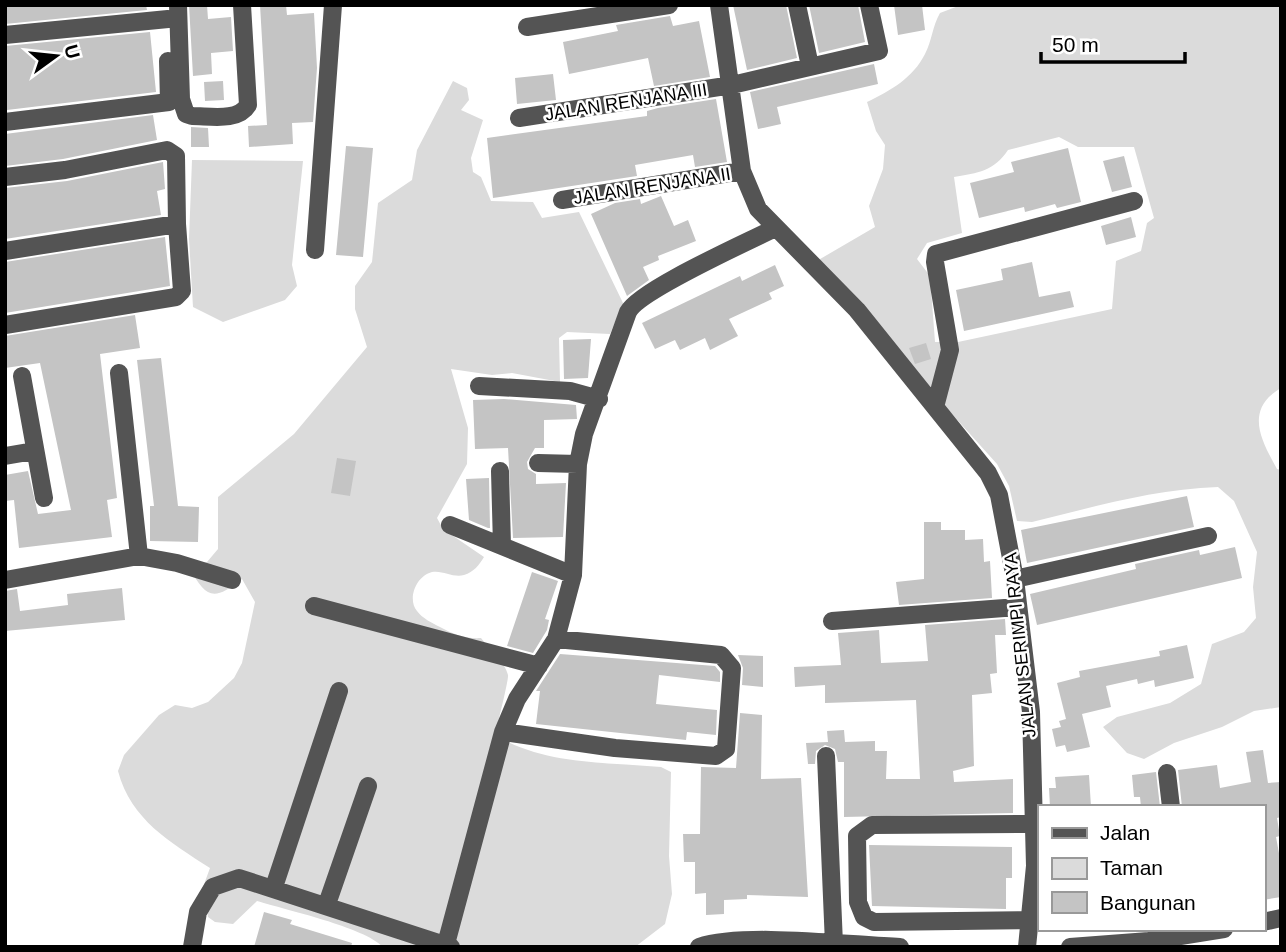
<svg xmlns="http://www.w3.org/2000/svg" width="1286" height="952" viewBox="0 0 1286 952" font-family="Arial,sans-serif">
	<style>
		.green { fill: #dbdbdb; fill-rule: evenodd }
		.building { fill: #c4c4c4 }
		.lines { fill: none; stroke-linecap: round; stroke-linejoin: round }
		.minor { stroke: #545454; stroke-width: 18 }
		.labels { text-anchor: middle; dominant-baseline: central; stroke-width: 5; stroke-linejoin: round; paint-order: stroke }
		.street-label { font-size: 18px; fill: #000; stroke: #fff }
	</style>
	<rect width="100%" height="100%" fill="#fff"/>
	<path class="green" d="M961 5H1281V388C1244 410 1261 440 1277 469L1281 470V707L1254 711 1222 727 1174 743 1144 759 1127 753 1103 727 1117 717 1170 703 1201 684 1212 644 1244 632 1256 618 1253 587 1257 552 1234 501 1218 487C1154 489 1094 507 1032 522L1017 521 1009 486 997 464 815 262 875 227 869 206 883 169 885 145 876 131 867 102C890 91 913 78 925 54 932 41 932 27 940 13ZM1059 137 1078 147H1134L1154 218 1147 223 1141 251 1116 261 1112 309 958 342H935L930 276 917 259 927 243 962 233 954 177C978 173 994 171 1008 150Z
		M453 81 467 88 469 100 461 110 483 120 471 158 473 172 481 177 491 201 533 202 542 218 579 212 623 303 610 334 567 332 559 338 560 382 512 373 492 375 451 369 468 428 467 464 437 518 443 529 484 557C479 565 474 572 464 575 453 578 443 570 432 572 416 576 407 599 417 611 422 618 432 623 440 627 453 634 465 639 481 638 489 648 505 662 508 675 509 679 497 726 495 735 545 765 605 762 661 767L671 772 669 856 672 894 665 924 635 947H383C364 927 286 910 257 901L233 924 215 922 208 917 203 887 210 868C170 842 131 820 118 771L124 755 159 715 175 705 192 708 208 702 234 678 242 663 255 602 242 579C213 602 206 598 189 567L207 562 218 549V497L294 434 367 347 355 309V286L372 262 378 203 412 180 417 150Z
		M192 160 303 161 292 265 297 286 285 300 223 322 193 307 189 239Z"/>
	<path class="building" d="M5 5H146L147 10 5 24Z
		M189 5H207L208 19 231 17 233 51 211 53 212 74 193 76Z
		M260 5H286L287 15 314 13 317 68 313 122 292 123 293 144 249 147 248 126 267 125Z
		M733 5H786L797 58 747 70Z
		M809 5H858L865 42 819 53Z
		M894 5H922L925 30 898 35Z
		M670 16 673 26 699 21 710 77 654 86 648 58 569 74 563 42 618 31 616 25Z
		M150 32 156 92 7 110 5 46Z
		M874 64 878 84 777 107 781 124 758 129 750 92Z
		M553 74 556 100 517 104 515 78Z
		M223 81 224 100 205 101 204 82Z
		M716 99 727 162 695 167 693 155 635 165 637 176 493 198 487 138 647 116V111L658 108Z
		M153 115 157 140 63 159 5 166V134Z
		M191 127 208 128 209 147H191Z
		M346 146 373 148 363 257 336 255Z
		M1068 148 1081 202 1057 208 1055 204 1025 212 1024 207 979 218 970 183 1014 172 1011 162Z
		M1124 156 1132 187 1112 192 1103 161Z
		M163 162 165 189 157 191 161 215 5 239V188L67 181Z
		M661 196 674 226 688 220 696 241 658 256 659 260 643 267 649 280 627 296 591 214 615 203 640 199 641 204Z
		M1131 217 1136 237 1106 245 1101 226Z
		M165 237 170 286 5 313V262Z
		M1032 262 1039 297 1070 291 1074 307 964 331 956 290 1003 280 1001 269Z
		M775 265 784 286 769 293 772 299 729 319 738 336 710 350 705 338 680 350 675 340 655 349 642 323 740 276 742 281Z
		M135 315 140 348 100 354 117 498 107 500 112 537 19 548 14 500 5 501V475L28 471 38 514 71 510 40 363 5 368V336Z
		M591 339 588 378 564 379 563 340Z
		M926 343 931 359 915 364 909 348Z
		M161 358 178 506 199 507 198 542 150 541V506H154L137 360Z
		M504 399 576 405 577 419 544 420V448H535L527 462 528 469 536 474V484L566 483 563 537 513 538 508 448 475 449 473 400Z
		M337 458 356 461 350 496 331 493Z
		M489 478 490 528H488L469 520 466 479Z
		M1187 496 1194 527 1027 563 1021 530Z
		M924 522H941V530H965V540L983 539 984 562 990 561 992 598 899 605 896 582 924 579Z
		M1235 547 1242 578 1037 625 1030 594 1136 569 1135 564 1199 550 1200 555Z
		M532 572 558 581 545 619 549 620 547 630 533 653 507 646Z
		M122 588 125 620 5 631V591L17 589 20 611 68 605 67 594Z
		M1005 619 1006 635H995L997 673 990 674 992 693 972 695 974 766 953 771 954 782 1013 779V813L844 817V762H838L835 749 825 745 816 751 815 764H808L806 743 828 742 827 731 844 730 845 742 875 741V751H887L886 779H920L916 700 825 703V685L795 687 794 667 841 665 838 633 879 630 881 663 928 661 925 625Z
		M1187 645 1194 678 1155 687 1154 680 1138 684 1137 679 1106 686 1111 707 1082 714 1090 747 1067 752 1065 745 1056 747 1052 729 1061 727 1059 721 1066 719 1057 683 1080 677 1079 671 1160 656 1159 651Z
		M560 654 715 666 720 672V682L659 675 656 704 717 710 716 735 687 732 686 740 536 724 540 691H536Z
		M738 655 763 656V687L742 685 743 668Z
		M740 713 762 715 761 779 801 778 808 897 747 895V899L724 900V914L706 915V893L695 894V862H684L683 834H700L701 767 736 768Z
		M1263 750 1268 783 1281 782V817L1277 818 1280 836 1276 837 1281 864V897L1263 900V807H1182L1178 770 1217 765 1220 788 1251 782 1246 752Z
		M1156 772 1160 807H1141L1140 797H1134L1132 775Z
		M1089 775 1091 807H1050L1049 788H1056L1055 777Z
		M869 845 1012 847V878H1006V909L872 906Z
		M264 912 292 920 290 924 352 943 351 947H254Z"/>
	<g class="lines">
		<path class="minor" d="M178 5 181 99 186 114 192 116C210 116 238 122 248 105L242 5
			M719 5 742 171 758 209 857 310 988 473 999 495 1015 579 1031 712 1035 866 1027 947
			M797 5 810 66
			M527 27 669 5
			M5 35 168 19
			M519 118 732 85 879 51 869 5
			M5 122 169 102 168 61
			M5 177 65 170 167 150 176 156 177 224 5 251
			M562 200 742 171
			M315 250 333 5
			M5 325 176 297 182 291 177 224
			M119 373 139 556 177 563 232 580
			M22 376 44 498
			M479 386 570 391 599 399
			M935 407 950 350 935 262 936 254 1134 201
			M5 456 34 451
			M538 463 578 464
			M500 471 502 546
			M450 525 573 575
			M1015 579 1208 536
			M5 580 139 556
			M314 606 539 666
			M832 621 1018 607
			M503 732 615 748 716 756 726 749 732 668 721 655 556 639
			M826 756 834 944
			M1167 773 1171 807
			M274 887 339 691
			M327 904 368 786
			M1032 920 874 922 864 917 858 902 857 836 872 825 1033 824
			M1263 922 1281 918
			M446 944 503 732 517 699 556 639 573 575 578 464 584 434 628 312C639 290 748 242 775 228
			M192 947 198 912 213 887 239 878 451 947
			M699 947C744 932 849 945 900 947
			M1070 947 1149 941 1224 929"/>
	</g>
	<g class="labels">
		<g class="street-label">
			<text transform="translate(626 102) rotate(-9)">JALAN RENJANA III</text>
			<text transform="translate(652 186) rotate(-9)">JALAN RENJANA II</text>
			<text transform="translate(1020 645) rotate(-96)">JALAN SERIMPI RAYA</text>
		</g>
	</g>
	<rect width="1286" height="952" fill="none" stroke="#000000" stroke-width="14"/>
	<rect x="1038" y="805" width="228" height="126" fill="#ffffff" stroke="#999999" stroke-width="2"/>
	<rect x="1052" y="828" width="35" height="10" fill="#545454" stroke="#999999" stroke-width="2"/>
	<text x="1100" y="840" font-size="21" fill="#000000">Jalan</text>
	<rect x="1052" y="858" width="35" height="21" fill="#dbdbdb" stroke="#999999" stroke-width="2"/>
	<text x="1100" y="875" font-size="21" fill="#000000">Taman</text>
	<rect x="1052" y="892" width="35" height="21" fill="#c4c4c4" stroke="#999999" stroke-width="2"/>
	<text x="1100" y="910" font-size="21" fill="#000000">Bangunan</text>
	<g transform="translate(56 56) rotate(75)" stroke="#ffffff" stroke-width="5" paint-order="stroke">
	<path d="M0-5L12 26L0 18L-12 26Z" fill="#000000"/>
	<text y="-10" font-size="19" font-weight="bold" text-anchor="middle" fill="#000000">U</text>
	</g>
	<path d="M1041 52v10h144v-10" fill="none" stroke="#000000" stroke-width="3.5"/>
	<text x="1052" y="52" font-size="21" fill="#000000" stroke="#ffffff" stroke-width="5" paint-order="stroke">50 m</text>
</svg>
